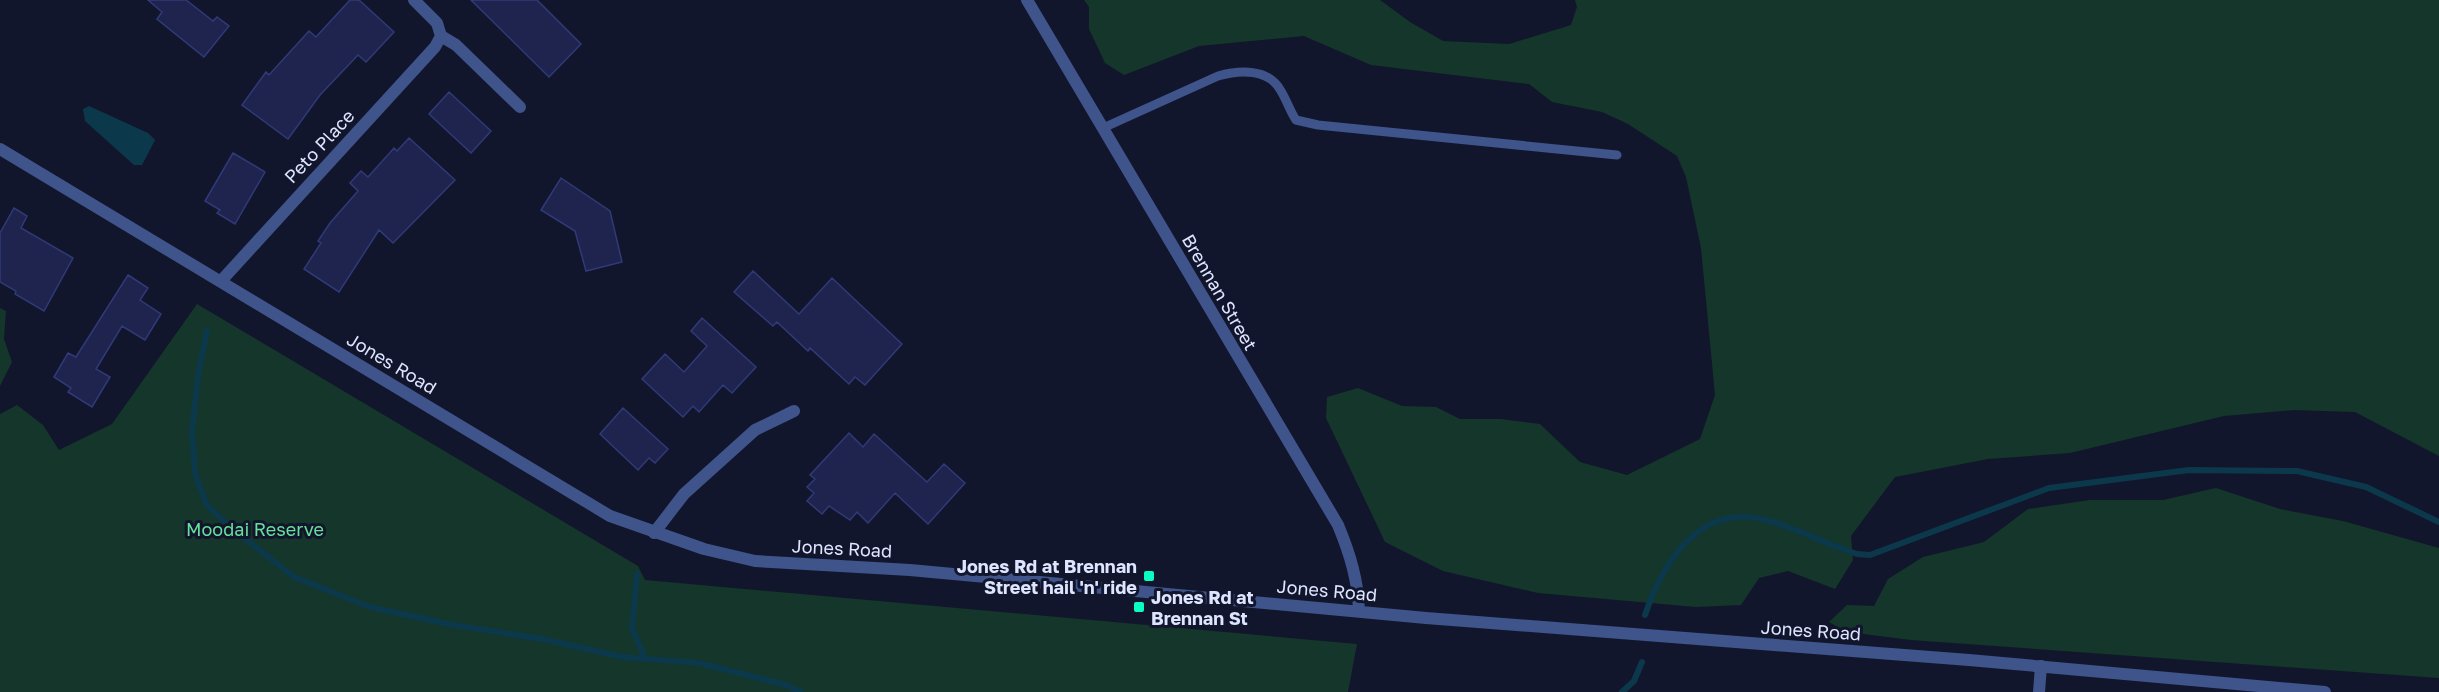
<svg xmlns="http://www.w3.org/2000/svg" width="2439" height="692" viewBox="0 0 2439 692" font-family="'Golos Text',sans-serif">
	<style>
		.green { fill: #15362a }
		.water { fill: #0c384b }
		.lines { fill: none; stroke-linecap: round; stroke-linejoin: round }
		.stream { stroke: #0c384b; stroke-width: 6 }
		.building { fill: #1e244d; stroke: #303a79; stroke-width: 1.5 }
		.service { stroke: #3e548b; stroke-width: 9 }
		.minor { stroke: #3e548b; stroke-width: 12 }
		.tertiary { stroke: #3e548b; stroke-width: 12 }
		.poi-dot { fill: #0cfdc4; stroke: #12162c; stroke-width: 2 }
		.labels { text-anchor: middle; dominant-baseline: central; stroke-width: 6; stroke-linejoin: round; paint-order: stroke }
		.street-label { font-size: 18px; fill: #dee5ff; stroke: #12162c }
		.park-label { font-size: 18px; fill: #68e09a; stroke: #12162c }
		.poi-label { font-size: 18px; font-weight: bold; fill: #dee5ff; stroke: #12162c; text-anchor: end }
	</style>
	<rect width="100%" height="100%" fill="#12162c"/>
	<path class="green" d="M1084 0H1380L1410 22 1443 41 1509 44 1571 25 1577 7 1575 0H2439V456L2355 412 2294 410 2224 416 2070 453 1988 459 1895 477 1851 536 1853 560 1835 589 1788 571 1759 578 1741 605 1696 607 1538 593 1443 571 1385 542 1326 418 1327 397 1358 388 1402 406 1436 407 1460 419H1501L1540 424 1580 462 1627 475 1700 439 1715 395 1701 248 1686 177 1677 156 1628 124 1602 112 1552 102 1529 84 1371 65 1304 36 1199 46 1124 75 1105 63 1089 29V7Z
		M197 304 638 566 645 580 1357 644 1348 692H0V414L17 405 43 425 59 450 112 424Z
		M0 308 6 311 4 339 12 362 0 386Z
		M2216 488 2280 509 2343 521 2439 548V678L1911 640 1847 632 1829 622 1847 605 1874 606 1888 579 1923 557 1984 542 2028 509 2090 500H2163Z"/>
	<path class="water" d="M89 106 148 133 155 140 142 165H134L85 121 83 109Z"/>
	<g class="lines">
		<path class="stream" d="M207 330 198 376 192 431 195 473 206 504 230 527 294 577 370 607 453 625 542 639 623 657 699 663 786 685 801 692
			M637 574 632 628 644 656
			M1645 615C1663 562 1700 502 1766 520 1796 528 1826 544 1857 554L1870 555 2049 488 2189 470 2297 471 2366 487 2439 522
			M1622 692 1634 681 1642 662"/>
	</g>
	<path class="building" d="M148 0H186L213 21 217 17 229 26 204 57 157 19 162 12Z
		M350 0H359L394 32 366 62 358 55 320 95 288 139 242 105 266 72 269 75 309 31 316 37Z
		M471 0H537L581 44 549 77Z
		M449 92 491 131 471 153 429 114Z
		M409 138 455 180 393 243 379 230 339 292 304 269 321 243 318 241 330 223 358 191 350 183 361 171 368 177 394 148 397 151Z
		M233 153 265 172 235 224 217 213 220 210 205 201Z
		M561 178 610 211 622 262 586 271 575 231 541 210Z
		M14 208 27 216 21 228 73 258 44 311 15 294 16 291 0 282V233Z
		M753 271 799 314 832 278 902 344 865 385 855 377 849 384 810 348 808 351 777 322 773 326 734 292Z
		M128 275 148 288 140 300 161 314 145 340 122 326 96 369 110 377 92 407 68 392 71 388 54 377 68 353 76 357Z
		M702 318 756 367 732 393 723 385 699 412 693 406 683 417 642 379 665 354 684 372 707 346 691 331Z
		M623 408 668 449 655 463 649 458 638 470 600 434Z
		M849 433 863 447 874 434 927 482 944 464 965 483 928 524 895 493 868 523 857 512 850 520 829 506 822 514 807 501 814 493 807 487 815 479 810 475Z"/>
	<g class="lines">
		<path class="service" d="M1103 128 1218 76C1239 70 1269 68 1281 91 1287 101 1290 111 1296 120L1318 125 1617 155"/>
		<path class="minor" d="M414 0 437 23 441 36 456 45 520 107
			M221 281 435 47 441 36
			M654 533 684 494 755 430 794 411
			M2039 692 2041 666"/>
		<path class="tertiary" d="M1027 0 1338 525C1350 554 1358 580 1359 611
			M0 149 610 516 704 549 755 561 910 570 1426 618 1969 660 2325 692"/>
	</g>
	<g class="poi-dot">
		<rect x="1143" y="570" width="12" height="12" rx="3"/>
		<rect x="1133" y="601" width="12" height="12" rx="3"/>
	</g>
	<g class="labels">
		<g class="street-label">
			<text transform="translate(319 146) rotate(-47)">Peto Place</text>
			<text transform="translate(1220 292) rotate(60)">Brennan Street</text>
			<text transform="translate(392 363) rotate(31)">Jones Road</text>
			<text transform="translate(842 548) rotate(3)">Jones Road</text>
			<text transform="translate(1327 590) rotate(5)">Jones Road</text>
			<text transform="translate(1811 630) rotate(4)">Jones Road</text>
		</g>
		<g class="park-label">
			<text x="255" y="529">Moodai Reserve</text>
		</g>
		<g class="poi-label">
			<text x="1137" y="566">Jones Rd at Brennan<tspan x="1137" dy="21">Street hail 'n' ride</tspan></text>
			<text x="1151" y="597" text-anchor="start">Jones Rd at<tspan x="1151" dy="21">Brennan St</tspan></text>
		</g>
	</g>
</svg>
